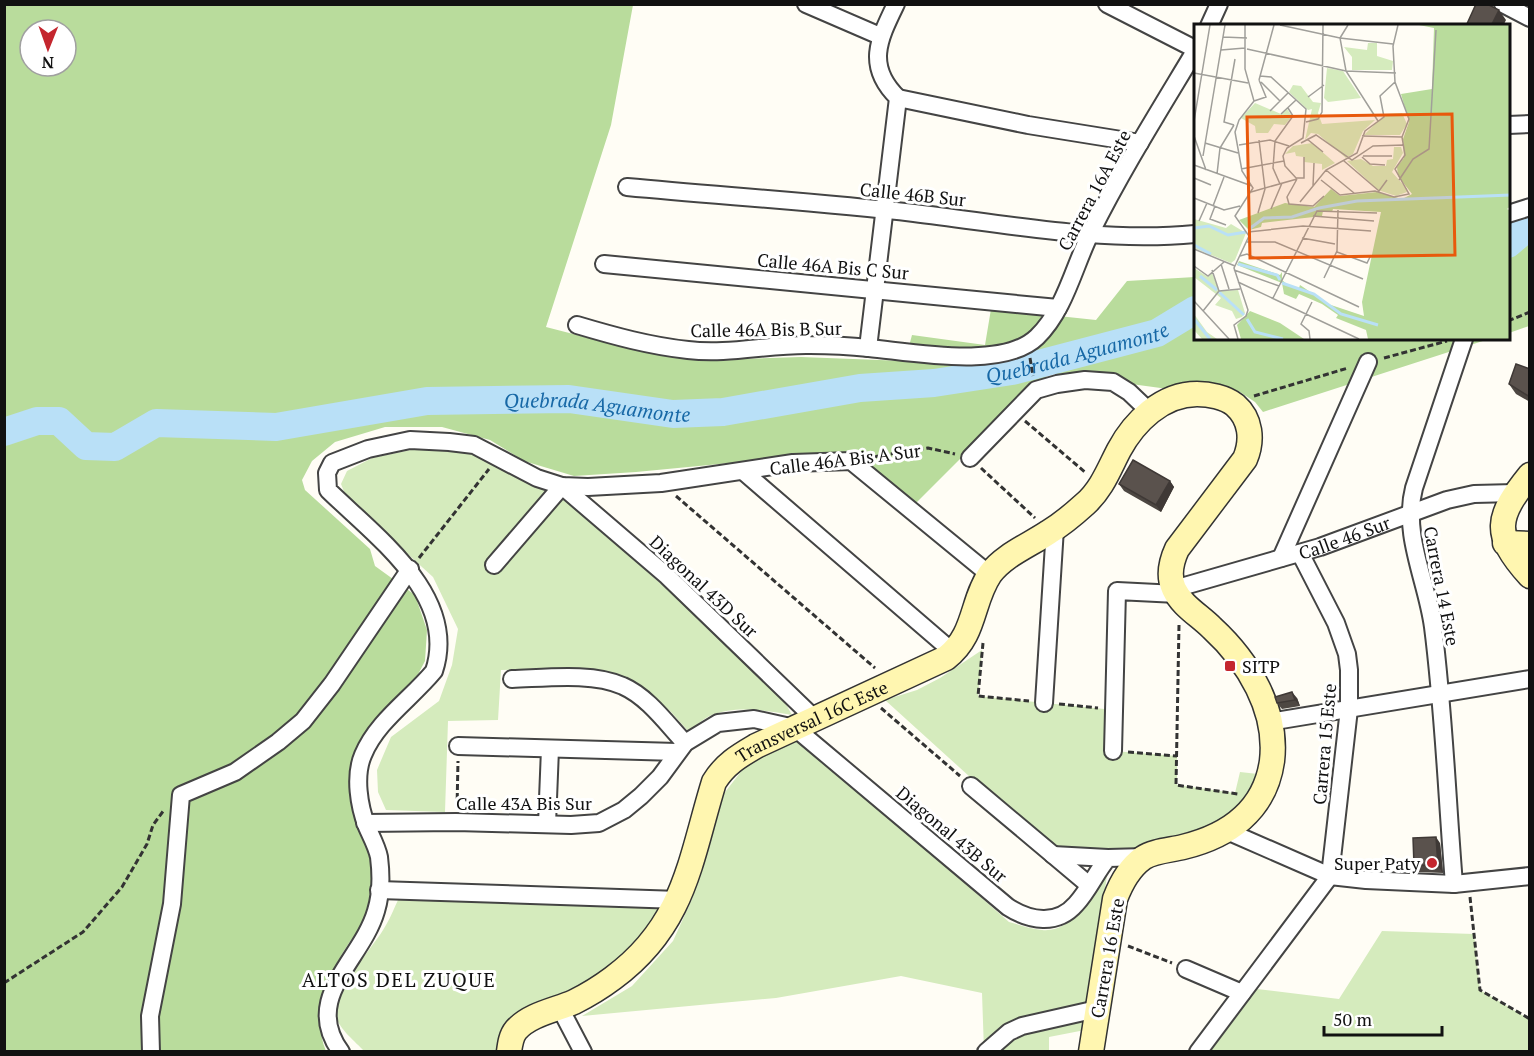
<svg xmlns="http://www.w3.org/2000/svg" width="1534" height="1056" viewBox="0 0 1534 1056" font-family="'PT Serif',serif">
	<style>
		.green { fill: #d5ebbd }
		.forest { fill: #b9dc9c; fill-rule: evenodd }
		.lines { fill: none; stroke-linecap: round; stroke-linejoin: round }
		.river { stroke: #b9e0f7; stroke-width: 28 }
		.street-casing { stroke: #444; stroke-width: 20 }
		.secondary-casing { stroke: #333; stroke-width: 27 }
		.path { stroke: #333; stroke-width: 3; stroke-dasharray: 6 3; stroke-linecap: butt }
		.street { stroke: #fff; stroke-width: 16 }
		.secondary { stroke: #fff6b0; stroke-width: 24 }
		.wall { fill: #4d4742 }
		.shaded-wall { fill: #3f3936 }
		.building { fill: #5a524d; stroke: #3f3936; stroke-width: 1.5 }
		.poi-dot { fill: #c4262e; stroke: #fff; stroke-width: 2 }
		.labels { text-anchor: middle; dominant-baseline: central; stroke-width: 6; stroke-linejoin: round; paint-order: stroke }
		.street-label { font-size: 18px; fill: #111; stroke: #fff }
		.poi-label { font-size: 18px; fill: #111; stroke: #fff; text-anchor: start }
		.water-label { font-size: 20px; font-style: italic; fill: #1768a6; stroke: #fff }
		.neighbourhood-label { font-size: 20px; letter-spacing: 1.5px; fill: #111; stroke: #fff }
		.inset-river { fill: none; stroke: #b9e0f7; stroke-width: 3 }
		.inset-road { fill: none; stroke: #a09f9a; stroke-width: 1.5 }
		.view { fill: #e8590c; fill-opacity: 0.15; stroke: #e8590c; stroke-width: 3 }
		.inset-edge { fill: none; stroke: #111; stroke-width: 3 }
	</style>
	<rect width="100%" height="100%" fill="#fffdf5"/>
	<path class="green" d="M430 446 473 452 514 476 564 497 777 688 792 715C767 711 737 705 712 715 704 718 696 726 688 731L671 712 638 683 600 670 558 668 501 670 498 720 448 721 445 812 386 810 378 792 377 770 391 737 439 701 452 665 458 629 433 577 347 499 341 484 347 471 372 458Z
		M982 650 978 696 1114 710 1113 751 1177 756V785L1235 793 1240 772 1258 774 1247 802 1227 820 1193 835 1123 855 1055 854 885 700 917 690 940 678Z
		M799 737 1009 922C1020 925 1031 929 1042 930 1072 933 1091 897 1107 875L1085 1030 1049 1037V1051H984L982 993 901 976 776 998 582 1016 632 986 673 941 692 899 722 796 747 764Z
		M402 898 664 905 624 958 501 1051H364C355 1041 335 1026 335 1011 334 988 375 946 386 925 391 917 394 908 398 900Z
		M1382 931 1474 934 1480 990 1529 1019V1051L1206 1052 1257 989 1339 999Z"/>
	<path class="forest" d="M5 5H633L611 125 546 327 635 350 705 360 801 357 905 361 912 335 985 345 991 309 1096 320 1127 281 1195 277V339H1489L1263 412 1255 402 1240 392 1216 386 1168 389 1050 373 968 451 915 504 854 451 636 472 574 476 524 461 490 440 442 427H385L335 442 312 461 302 480 305 490 370 549 375 566 415 595 427 630 425 661 413 684 355 763C363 806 382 866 371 908 368 920 356 933 349 943 329 972 311 1017 326 1051L5 1052ZM30 30H66V66H30Z
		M1529 213V326L1509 333 1508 223Z"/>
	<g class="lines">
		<g class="river">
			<path d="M1508 244 1530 225"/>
			<path id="s1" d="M4 432 37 421H59L86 446 115 447 156 423 276 427 427 401 569 399 673 414 723 412 860 388 934 383 1012 371 1157 333 1195 310"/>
		</g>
		<g class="street-casing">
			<g id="street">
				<path d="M806 4 880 36"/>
				<path d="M1107 4 1195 49"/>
				<path d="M1503 4 1530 18"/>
				<path d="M1209 26 1219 4"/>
				<path d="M898 98 1028 125 1140 143"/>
				<path d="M1508 125 1530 124"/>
				<path d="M627 187C723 196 819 202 914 213 1007 224 1101 243 1195 234"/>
				<path d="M1508 214 1530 207"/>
				<path d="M604 264 1058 308"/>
				<path d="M577 325C614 336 650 346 688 350 729 355 769 344 810 345 830 345 850 346 869 348 912 352 1003 370 1037 337 1065 310 1074 266 1091 232 1122 170 1159 111 1195 51"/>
				<path d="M868 348 898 98C865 66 879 39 896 4"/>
				<path d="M970 458 1036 390 1057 384 1085 380 1113 382 1129 392 1150 412"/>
				<path d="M744 472 953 652"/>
				<path d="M1281 558 1368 362"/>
				<path d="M494 565 562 486 667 576 815 719"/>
				<path id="s2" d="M1174 589 1320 547 1447 500 1474 494 1515 493"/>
				<path d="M512 679C545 678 593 672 623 686 648 697 667 724 685 743"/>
				<path d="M1044 703 1055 528"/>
				<path d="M1269 722 1530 679"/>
				<path d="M458 746 677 752"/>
				<path d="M1113 751 1117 591 1177 594"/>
				<path d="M971 786 1089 885"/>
				<path d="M365 823 456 822 571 825 599 823 624 810 641 796 660 777 685 743 718 723 754 719 795 728 1008 907C1030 921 1057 926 1076 904 1089 890 1096 872 1108 858L1145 857"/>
				<path d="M547 824 550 749"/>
				<path d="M1227 831 1330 876 1366 880 1454 884 1530 876"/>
				<path d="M1053 855 1108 858"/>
				<path d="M1454 884C1447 799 1444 712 1433 627 1427 581 1402 535 1414 488L1464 339"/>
				<path d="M379 890 679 900"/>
				<path d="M1186 969 1242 993"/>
				<path d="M560 1008 583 1052"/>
				<path d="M151 1052 150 1016 172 904 181 795 235 772 278 742 303 721 332 684 410 569"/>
				<path d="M341 1052C301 998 362 960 376 911 381 895 381 873 379 857 377 847 371 836 367 827 359 806 354 776 363 755 377 721 411 699 434 671 459 596 375 536 328 490L327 473 332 463 368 449 410 440 449 442 474 445 537 478 562 486 588 487 661 483 793 463 851 461 990 575"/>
				<path d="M986 1052 1009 1032 1022 1026 1097 1009"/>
				<path d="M1198 1052 1330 876 1349 709V670L1347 654 1336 623 1300 553"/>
			</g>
		</g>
		<g class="secondary-casing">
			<g id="secondary">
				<path d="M1530 475C1496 517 1492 534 1530 576"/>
				<path d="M1505 543 1530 544"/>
				<path id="s3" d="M509 1052C510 1044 511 1036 516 1030 530 1014 556 1010 574 1002 588 995 601 987 613 978 685 925 690 860 714 782 725 764 739 756 756 746L946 658C976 635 971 602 990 574 1004 555 1030 545 1049 532 1062 524 1074 514 1085 504 1102 489 1109 469 1119 450 1134 422 1162 394 1197 394 1209 394 1225 397 1235 405 1251 419 1253 440 1245 459L1177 549C1171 562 1168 576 1174 589 1182 606 1199 615 1212 628 1248 661 1278 710 1272 761 1265 811 1228 836 1183 847 1171 850 1153 851 1143 858 1129 868 1121 883 1115 899L1091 1052"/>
			</g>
		</g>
		<path class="path" d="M1508 321 1530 312
			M1030 358 1033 376
			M1384 358 1447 341
			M1254 396 1348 368
			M1025 421 1086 473
			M873 457 928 448 955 454
			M981 468 1035 518
			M676 496 875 668
			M419 558 489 469
			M1179 625 1176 785 1238 794
			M983 643 978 696 1029 701
			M1059 704 1098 708
			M881 708 960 776
			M1128 752 1177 756
			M457 808 458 761
			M1470 897 1480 990 1530 1019
			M1128 946 1172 963
			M4 983 83 932 122 887 147 844 153 825 164 810"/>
		<use href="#street" class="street"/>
		<use href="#secondary" class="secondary"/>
	</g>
	<path class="wall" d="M1530 369V402L1516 394 1509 384Z
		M1170 481 1174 487 1161 512 1124 491 1119 484Z
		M1297 698 1300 706 1282 709 1277 703Z
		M1440 843 1443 873 1419 872 1414 865Z"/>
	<path class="shaded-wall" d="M1499 10 1506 20 1503 26H1491Z
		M1170 481 1174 487 1161 512 1156 505Z
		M1292 692 1297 698 1300 706 1295 700Z
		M1436 837 1440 843 1443 873 1438 866Z"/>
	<path class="building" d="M1476 4H1487L1499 10 1491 26H1466Z
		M1516 364 1530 369V397L1509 384Z
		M1133 460 1170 481 1156 505 1119 484Z
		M1292 692 1295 700 1277 703 1275 697Z
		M1436 837 1438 866 1414 865 1413 838Z"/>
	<g class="poi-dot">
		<rect x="1224" y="660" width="12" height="12" rx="3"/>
		<circle cx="1432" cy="863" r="6"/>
	</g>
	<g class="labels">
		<g class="street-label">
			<text transform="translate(1094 190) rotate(-62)">Carrera 16A Este</text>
			<text transform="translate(913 194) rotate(6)">Calle 46B Sur</text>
			<text transform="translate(833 266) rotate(5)">Calle 46A Bis C Sur</text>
			<text transform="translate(766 329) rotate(-1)">Calle 46A Bis B Sur</text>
			<text transform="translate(845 459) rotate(-7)">Calle 46A Bis A Sur</text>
			<text stroke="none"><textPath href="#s2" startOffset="178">Calle 46 Sur</textPath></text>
			<text transform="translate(704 586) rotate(43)">Diagonal 43D Sur</text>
			<text transform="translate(1442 586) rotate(79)">Carrera 14 Este</text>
			<text stroke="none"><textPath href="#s3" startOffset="477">Transversal 16C Este</textPath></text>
			<text transform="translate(1324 744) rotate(-85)">Carrera 15 Este</text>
			<text x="524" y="803">Calle 43A Bis Sur</text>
			<text transform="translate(952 834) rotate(40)">Diagonal 43B Sur</text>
			<text transform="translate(1107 958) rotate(-80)">Carrera 16 Este</text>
		</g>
		<g class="poi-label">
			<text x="1242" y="666">SITP</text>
			<text x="1420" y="863" text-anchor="end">Super Paty</text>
		</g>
		<g class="water-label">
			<text stroke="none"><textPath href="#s1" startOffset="1100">Quebrada Aguamonte</textPath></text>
			<text stroke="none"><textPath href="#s1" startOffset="614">Quebrada Aguamonte</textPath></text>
		</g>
		<g class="neighbourhood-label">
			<text x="399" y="979">ALTOS DEL ZUQUE</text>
		</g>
	</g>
	<g transform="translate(1194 24)">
		<rect width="316" height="316" fill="#fffdf5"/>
		<path d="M174 19H183V32L199 37 198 46H158V33L150 23 173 26ZM133 44 149 47 167 74 134 78 130 74ZM99 61 107 62 119 78 127 79 124 89 128 100 181 96 169 107 159 130 152 134 124 110 117 109 111 116 118 85 114 86 95 68ZM61 79 87 90 93 85 98 92 91 101 80 100 74 109H62L61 102 47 94ZM208 89 213 100 206 111H170L191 90ZM118 119 141 139 128 146V140L110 138V133L102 132 101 128 91 130 99 122ZM200 123H207L209 129 198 148 213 165V168L202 172 184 166 153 137 167 135 179 142H192L193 136 199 135ZM0 195 32 204 37 200 52 209 41 236 37 239 0 224ZM0 244 14 253 18 249 25 267 44 266 51 289 48 293 42 295 38 287 21 281 27 274 0 253ZM0 290 13 308 23 315H8L0 306Z" fill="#d5ebbd"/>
		<path d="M225 1H316L317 182 313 185 317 187 316 315H174L172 306 142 294 144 291 128 280 105 270 102 275 90 270 88 259 43 241 45 237 86 251 88 248V256L94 261 105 264 106 261 134 280 170 292 168 278 187 188 139 185 138 188 129 187 128 192 68 199 67 203 55 206 45 196 91 179 120 183 137 165 146 172 183 168 208 175 218 170 204 152 203 143 210 134 209 115 215 98 207 70 238 65 240 4ZM56 287 86 299 110 315H47L43 301Z" fill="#b9dc9c"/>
		<path class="inset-river" d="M0 204 15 202 34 211 52 208M55 205 70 194 98 193 125 184 163 177 317 171M0 221 17 230M44 240 83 251 86 256M6 252 23 266M88 259 120 270 147 290 184 301M25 268 50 291M0 295 16 315M53 295 61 308 89 315"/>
		<path class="inset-road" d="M86 1 146 14 199 20M154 1 146 14 152 47 184 97M29 13 53 14M53 25 152 47 202 49M27 26 51 24M0 49 54 59M66 52 77 53 112 85 109 114 93 124 89 132 91 142 103 155M65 56 80 1M67 58 86 77M114 73 130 61M60 77 72 73 65 56M76 87 94 69M87 90 102 76M0 97 16 1M112 98 124 95 128 88 129 1M40 101 30 98 41 35M0 112 12 146M168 112 208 113M113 115 129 128M11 119 44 129M107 119 122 111 158 136 179 122 210 121M45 121 76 116 95 122M9 132 31 1M169 132H198M168 133 176 140 191 141M150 137 185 167 193 156M0 141 58 162M47 145 90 137M132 146 160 169M23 150 26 124 40 101M0 154 17 161M102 154H110V133M103 155 93 173 95 180 119 182 130 172M127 156 146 171 181 167 200 173 215 170 201 145 211 131 208 113 215 95 201 58 199 22 204 1M205 156 219 135 235 125 242 6M86 160 79 144 81 117 99 92 94 84M119 162 120 139M57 168 103 155M0 174 30 186 46 182M106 178 132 146 163 129 171 107 190 93 186 72 201 58M19 182 30 153M21 182 16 195 32 201M77 185 88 159M64 189 71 165 65 116M119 192 180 197M5 197 13 179M54 208 109 202 177 207M108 214 141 220M53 218H81L169 255M0 225 41 242M143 228 173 239 176 233M46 232 53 230 165 283M27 240 35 265M0 242 14 252 30 238M18 246 25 267M40 246 85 262M130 254 143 227 144 186M44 258 165 315M25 267 46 265M79 274 123 187 183 189M0 277 35 315M9 287 25 267M44 315 40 301 52 292 54 286 40 244 55 212 41 192 59 164 48 147 41 108 45 96 60 77 51 45V1M116 315 115 307 107 300 118 278"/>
		<path class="view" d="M258 90 261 231 56 234 53 93Z"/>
		<rect width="316" height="316" class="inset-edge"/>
	</g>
	<rect width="1534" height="1056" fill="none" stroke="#111111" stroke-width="12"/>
	<g transform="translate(48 48) rotate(181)"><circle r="28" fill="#ffffff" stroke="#a0a0a0" stroke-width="1.5"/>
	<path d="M0-4.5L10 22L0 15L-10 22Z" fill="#c4262e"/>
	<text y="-9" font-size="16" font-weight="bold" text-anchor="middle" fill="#111111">N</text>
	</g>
	<path d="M1324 1026v9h118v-9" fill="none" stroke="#111111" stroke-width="3"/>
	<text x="1333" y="1026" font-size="18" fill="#111111" stroke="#ffffff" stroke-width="4.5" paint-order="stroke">50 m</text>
</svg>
